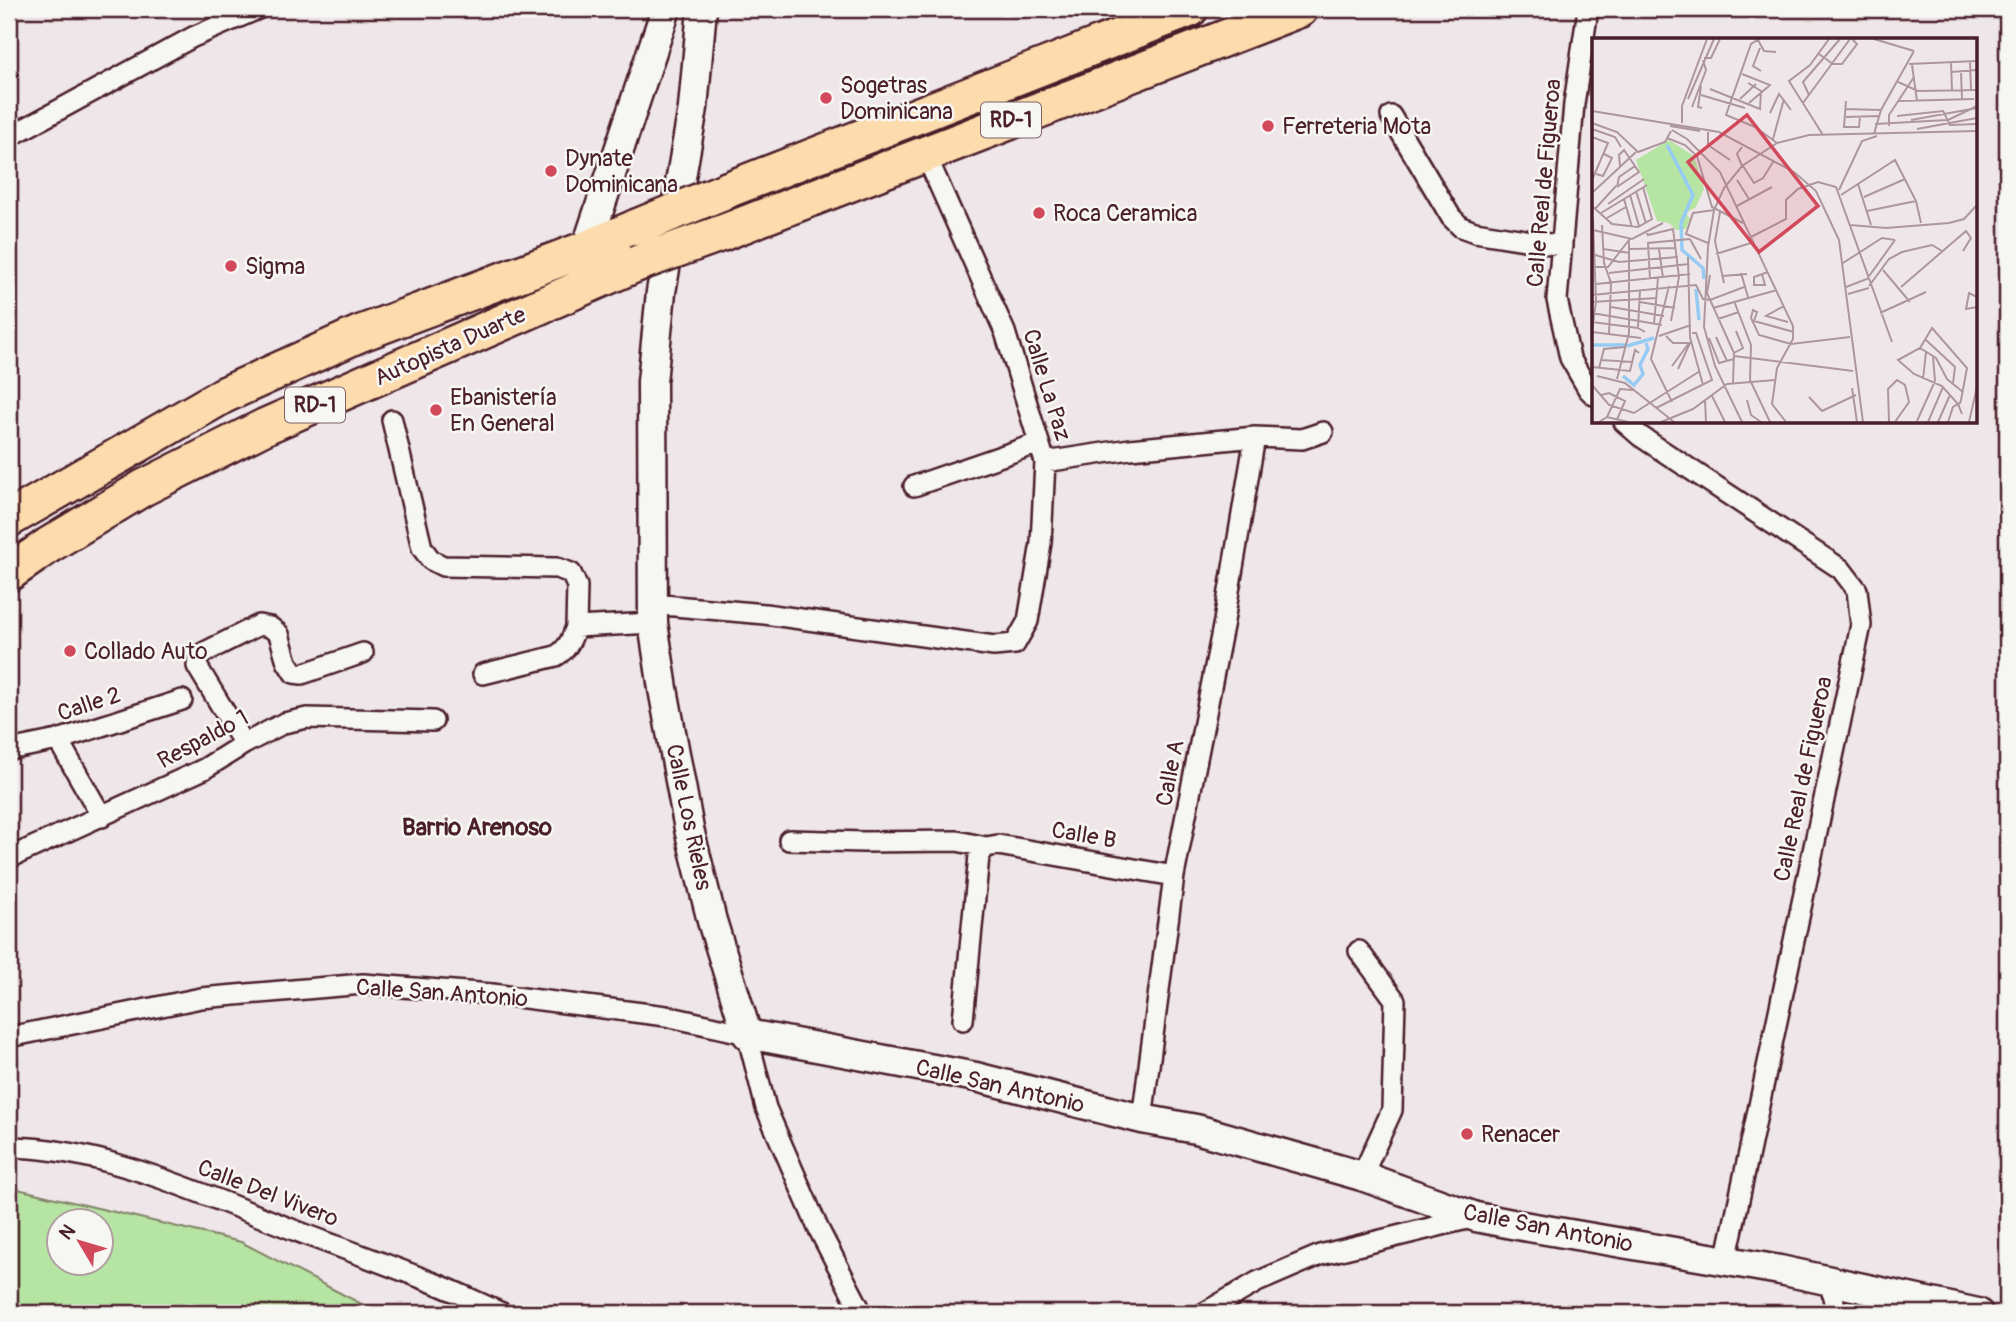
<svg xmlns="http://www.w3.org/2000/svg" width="2016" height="1322" viewBox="0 0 2016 1322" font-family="Pangolin,sans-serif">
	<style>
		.green { fill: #b6e4a2; stroke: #808266; stroke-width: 2; fill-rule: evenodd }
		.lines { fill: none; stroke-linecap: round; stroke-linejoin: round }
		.street-casing { stroke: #4a1f2b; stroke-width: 24 }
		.secondary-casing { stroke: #4a1f2b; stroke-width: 33 }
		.highway-casing { stroke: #4a1f2b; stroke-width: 40 }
		.street { stroke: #f6f6f2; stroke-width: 19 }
		.secondary { stroke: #f6f6f2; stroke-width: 28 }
		.highway { stroke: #fcdcac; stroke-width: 35 }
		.highway-bridge-casing { stroke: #4a1f2b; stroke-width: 40; stroke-linecap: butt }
		.highway-bridge { stroke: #fcdcac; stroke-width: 35 }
		.poi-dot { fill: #d1495b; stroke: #f6f6f2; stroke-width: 2.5 }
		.labels { text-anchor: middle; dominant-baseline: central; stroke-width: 5; stroke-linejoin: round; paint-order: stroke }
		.shield { fill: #f6f6f2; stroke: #7e6067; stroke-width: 2 }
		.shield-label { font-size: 21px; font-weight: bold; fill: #4a1f2b }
		.poi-label { font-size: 23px; fill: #4a1f2b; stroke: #f6f6f2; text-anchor: start }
		.street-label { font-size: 23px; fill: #4a1f2b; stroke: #f6f6f2 }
		.neighbourhood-label { font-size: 24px; font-weight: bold; fill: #4a1f2b; stroke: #f6f6f2 }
		.inset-river { fill: none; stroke: #96cbf4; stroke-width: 3.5 }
		.inset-road { fill: none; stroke: #ad969d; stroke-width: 2 }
		.view { fill: #d1495b; fill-opacity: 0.15; stroke: #d1495b; stroke-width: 3.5 }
		.inset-edge { fill: none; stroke: #4a1f2b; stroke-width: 3.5 }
	</style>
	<rect width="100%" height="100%" fill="#efe6e9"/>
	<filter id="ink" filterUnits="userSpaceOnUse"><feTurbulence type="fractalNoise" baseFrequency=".0143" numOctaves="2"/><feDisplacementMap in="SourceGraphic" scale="14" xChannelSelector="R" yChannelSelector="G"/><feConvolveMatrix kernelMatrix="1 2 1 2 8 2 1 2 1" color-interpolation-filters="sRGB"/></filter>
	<g filter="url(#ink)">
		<path class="green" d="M9 1187 241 1242 379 1313H9ZM60 1220H102V1262H60Z"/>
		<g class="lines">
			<g class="street-casing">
				<path id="street" d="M1588 9 1574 104 1557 300 1570 358 1588 389 1594 395
					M1391 116 1451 217 1461 227 1475 232 1562 246
					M9 137 193 37 258 9
					M392 420 422 548 431 560 443 566 557 568 571 573 577 586 576 627 653 623
					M1624 422 1640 436 1841 569 1857 590 1861 625 1726 1261
					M1045 462 1130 449 1255 437 1302 439 1323 432
					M914 486 1039 443
					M652 604 765 614 994 646 1015 644 1028 621 1041 543 1045 462 1005 332 925 153
					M483 674 556 656C568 649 571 640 576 627
					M58 740 102 817
					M244 744 197 666 198 658 203 653 259 625 270 627 279 634 287 662 294 673 302 674 363 653
					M9 750 58 740 182 700
					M789 840 864 842 957 841 986 847 998 845 1174 876
					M9 858 204 769 244 744 284 723 307 718 433 721
					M1359 951 1395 1000 1392 1110 1362 1176
					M963 1020 979 856 986 847
					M9 1037 201 998 363 984 492 994 666 1016 747 1034 766 1108 818 1228 862 1313
					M1142 1119 1174 876 1224 621 1255 437
					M9 1147C107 1148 208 1197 299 1232 344 1249 389 1265 434 1283 457 1292 479 1303 502 1313
					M1830 1281 1836 1313
					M1204 1313 1257 1282 1320 1255 1475 1217"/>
			</g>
			<g class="secondary-casing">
				<path id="secondary" d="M702 9 693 108 661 292 652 382 653 623 663 689 689 829 712 921 747 1034 976 1077 1142 1119 1196 1129 1362 1176 1476 1217 1517 1225 1780 1270 1978 1313
					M586 249 666 9"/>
			</g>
			<g class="highway-casing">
				<path id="highway" d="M727 190 1190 9
					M722 233 1300 9
					M9 519 224 395 359 334 586 249 637 227
					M9 573 49 545 143 488 266 426 636 264"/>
			</g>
			<use href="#street" class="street"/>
			<use href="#secondary" class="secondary"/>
			<use href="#highway" class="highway"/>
			<g class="highway-bridge-casing">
				<path id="highway-bridge" d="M637 227 727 190
					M636 264 722 233"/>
			</g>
			<use href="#highway-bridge" class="highway-bridge"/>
		</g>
	</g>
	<g class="poi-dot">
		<circle cx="826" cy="98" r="7"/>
		<circle cx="1268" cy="126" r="7"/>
		<circle cx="551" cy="171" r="7"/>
		<circle cx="1039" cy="213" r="7"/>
		<circle cx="231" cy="266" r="7"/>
		<circle cx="436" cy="410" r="7"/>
		<circle cx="70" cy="651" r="7"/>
		<circle cx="1467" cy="1134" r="7"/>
	</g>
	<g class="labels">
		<g class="shield">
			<rect x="981" y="102.5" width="60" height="35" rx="5"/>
			<rect x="285" y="387.5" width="60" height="35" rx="5"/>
		</g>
		<g class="shield-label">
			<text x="1011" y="120">RD-1</text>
			<text x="315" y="405">RD-1</text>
		</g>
		<g class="poi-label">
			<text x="840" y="85">Sogetras<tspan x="840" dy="26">Dominicana</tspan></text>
			<text x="1282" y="126">Ferreteria Mota</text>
			<text x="565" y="158">Dynate<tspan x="565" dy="26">Dominicana</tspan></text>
			<text x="1053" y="213">Roca Ceramica</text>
			<text x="245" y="266">Sigma</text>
			<text x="450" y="397">Ebanistería<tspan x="450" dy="26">En General</tspan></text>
			<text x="84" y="651">Collado Auto</text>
			<text x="1481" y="1134">Renacer</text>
		</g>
		<g class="street-label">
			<text transform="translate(1544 183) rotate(-85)">Calle Real de Figueroa</text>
			<text transform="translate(450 346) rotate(-24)">Autopista Duarte</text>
			<text transform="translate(1047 385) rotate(73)">Calle La Paz</text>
			<text transform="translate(89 704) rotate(-18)">Calle 2</text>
			<text transform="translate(203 739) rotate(-28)">Respaldo 1</text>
			<text transform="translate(1170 773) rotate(-79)">Calle A</text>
			<text transform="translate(1803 779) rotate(-78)">Calle Real de Figueroa</text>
			<text transform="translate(689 817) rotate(78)">Calle Los Rieles</text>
			<text transform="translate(1084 835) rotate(10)">Calle B</text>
			<text transform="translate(442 993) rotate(4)">Calle San Antonio</text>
			<text transform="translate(1000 1086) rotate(13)">Calle San Antonio</text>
			<text transform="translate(268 1193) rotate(21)">Calle Del Vivero</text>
			<text transform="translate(1548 1228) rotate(11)">Calle San Antonio</text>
		</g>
		<g class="neighbourhood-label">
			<text x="477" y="827">Barrio Arenoso</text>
		</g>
	</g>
	<g transform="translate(1592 38)">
		<rect width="385" height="385" fill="#efe6e9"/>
		<path d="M77 102 102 118 112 151 104 169 94 175 98 181 94 191 84 192 77 185 65 183 44 122Z" fill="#b6e4a2"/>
		<path class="inset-river" d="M75 107 101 157 89 185 90 212 111 230 112 241M104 251 107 282M0 307H33M35 308 62 300M31 338 42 347 51 336 48 327 56 311 54 305"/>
		<path class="inset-road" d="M167 1 159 6 134 77 163 89 185 105M282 1 322 13M166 2 172 13 184 14M168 10 161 28 169 33M227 16 241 26H250L265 6 260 1M112 20H119L128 1M378 23 379 52M359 24 360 53M317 26 385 23M320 27 325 63M369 33 370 62M359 34 385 32M150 36 178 47 157 65M306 44 326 53 385 52M109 48 106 69 110 70M118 51 168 71 169 53 156 45M109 57 153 70M217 57 211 44 248 1M96 61 122 1M148 61 164 46M254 63 252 89H267L268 79M307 63 382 61M211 65 258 1M100 69 114 32 111 22M254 71 289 72M0 73 127 94 202 134 224 153 247 202 271 384M178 75 187 56 199 72M305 78 351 73 358 87 385 86M254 79 286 78M319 82 385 70M356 82 385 68M0 85 25 94 46 114 73 104 79 93M90 85V68L115 1M283 86 355 82M78 88 108 93M297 88V77L322 39M0 91 23 99 29 109M325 91 385 80M80 92 95 101 128 134 201 288V301L185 330 180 366 194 384M116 94V107L138 122M282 96 289 72 322 13M231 97 197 43 218 27 237 1M0 99 16 105 0 142M75 100 93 107 105 118 120 169 151 185M181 101 192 61M185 105 217 97 385 93M150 109 145 116 150 128M151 128 162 145 171 140 181 124M4 136 11 138 20 120 12 116M145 142 157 161M266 146 279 187M25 149 47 134 32 112 27 117 28 128M25 149 27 139 43 128M247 152 270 103 285 98M44 153 54 185M0 155 44 114M38 157 47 188M249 157 303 122 324 163 329 185M272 159 313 141M32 161 40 189M16 166 52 141M0 168 20 186 46 189 60 181 51 149M145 168 180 149M3 171 24 148M275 173 324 163M128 174 123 203 132 245M9 175 55 147M15 180 34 169M10 187 12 225 19 245 17 296M258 187 294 190 357 185 372 181 385 167M1 192 40 201 71 185M54 193 56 197 81 191 87 239 79 283M159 199 194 181V162L206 151 226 144 244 149 300 304M98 201 109 221M116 205 94 196 101 175 122 172M11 211 38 215M38 211 84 210M67 211 71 240M0 216 27 224 86 219M124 216 162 204M96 219 98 299 111 347M251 225 290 200 303 202M0 229H16L37 202M291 232 318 264M17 235 97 226M149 235 156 259M170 236 173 247H162V239L176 234M118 237 115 255 142 315 141 345M130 238 155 236M58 241 56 205 98 201M4 246 98 236M77 248 59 321 80 364M277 248 297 221 310 214 340 207 350 213M254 249 275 241 303 202M309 249 374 193 379 200 371 213M48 252 46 290 53 294M256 256 277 250M0 257 104 247 111 261 118 262 152 249M385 259 377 255 374 271 385 269M142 263 159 307 158 342 178 384M0 264 65 260M48 264 83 270M192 268 174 278 196 284M19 269 72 278M121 270 185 252M0 275 70 287M288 275 334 254M126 281 147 274M162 283 165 274 161 272 159 280 167 297 199 306 258 299M162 283 202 294M0 284 46 290M62 286 66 240M0 293 4 264 1 181M0 294 49 300M67 298 99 287M74 298 81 305H99M124 299 135 323M117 300 127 325 142 321M334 302 363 329 361 346M328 310 344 320 355 341 371 354M142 315 151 310 144 293M142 318 261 333M341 318 343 343M9 322 41 324M80 328 97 305M0 329 38 333 43 312 47 315M7 330 12 311 33 309M86 331 98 305M5 338 33 345 82 384M25 341 37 295V201M331 341 334 314M0 347 17 367 42 375M260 350 265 384M9 357 17 355 33 363 24 384M120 358 133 384M217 359 230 373 264 357M113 362 114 384M155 362 159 377 169 384M64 370 120 342 104 295H100M42 375 108 333M15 379 28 351 41 352M325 383 343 343M7 384 15 379 36 384M69 384 101 371 135 346 183 342M150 384 123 328 112 289 116 209 122 172 132 150 150 128 185 105M297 384 296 351 305 342 313 347 317 364 303 384M336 384 351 349M346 384 358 357M356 384 361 369 366 366 368 365 369 362 375 330 340 290 328 310 306 322 322 336 350 348 366 366 370 376M377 384 385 349"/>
		<path class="view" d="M155 77 226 168 167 214 96 124Z"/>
		<rect width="385" height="385" class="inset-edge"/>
	</g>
	<rect width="2016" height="1322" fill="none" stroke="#f6f6f2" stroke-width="35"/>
	<rect x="18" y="18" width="1981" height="1287" fill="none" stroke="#4a1f2b" stroke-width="2.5" filter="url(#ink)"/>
	<g transform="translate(80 1242) rotate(308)"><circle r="33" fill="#f6f6f2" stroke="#b1a0a2" stroke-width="2"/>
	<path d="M0-5L12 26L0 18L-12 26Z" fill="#d1495b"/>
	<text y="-10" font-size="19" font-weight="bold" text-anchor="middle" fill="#4a1f2b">N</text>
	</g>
</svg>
